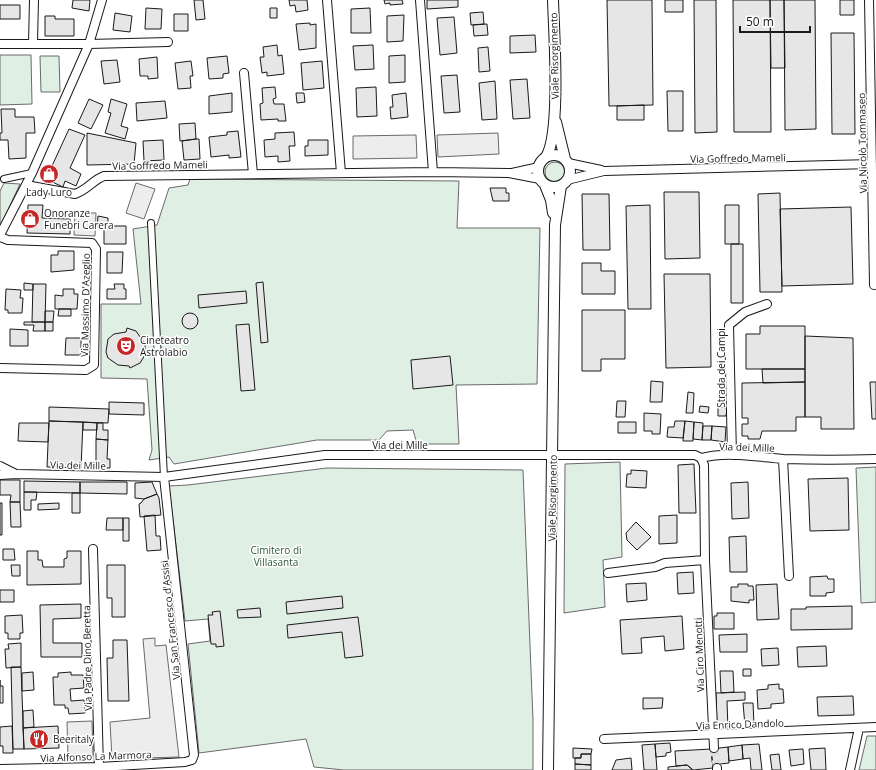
<svg xmlns="http://www.w3.org/2000/svg" width="876" height="770" viewBox="0 0 876 770" font-family="'Open Sans',sans-serif">
	<style>
		.green { fill: #e0efe3; stroke: #6a6a6a }
		.parking { fill: #ededed; stroke: #6a6a6a }
		.building { fill: #e6e6e6; stroke: #1a1a1a }
		.lines { fill: none; stroke-linecap: round; stroke-linejoin: round }
		.minor-tunnel { stroke: #ddd; stroke-width: 8; stroke-dasharray: 8 4; stroke-linecap: butt }
		.pedestrian-casing { stroke: #1a1a1a; stroke-width: 8 }
		.minor-casing { stroke: #1a1a1a; stroke-width: 10 }
		.tertiary-casing { stroke: #1a1a1a; stroke-width: 12 }
		.pedestrian { stroke: #fff; stroke-width: 6 }
		.minor { stroke: #fff; stroke-width: 8 }
		.tertiary { stroke: #fff; stroke-width: 10 }
		.labels { text-anchor: middle; dominant-baseline: central; stroke-width: 3; stroke-linejoin: round; paint-order: stroke }
		.street-label { font-size: 10px; fill: #1a1a1a; stroke: #fff }
		.poi-label { font-size: 10px; fill: #1a1a1a; stroke: #fff; text-anchor: start }
		.park-label { font-size: 10px; fill: #2b5a34; stroke: #fff }
	</style>
	<rect width="100%" height="100%" fill="#fff"/>
	<path class="green" d="M0 55H31L32 104 0 105Z
		M40 56H59L60 92H41Z
		M545 172a10 10 0 1 1 20 0a10 10 0 1 1-20 0Z
		M190 179 459 181 457 228H540L537 384 456 385 459 444H417L413 430 387 431 379 440H317L174 464 169 457 149 460 152 450 147 379 101 378V304H141L133 229 157 225 169 188 188 185Z
		M4 183 20 184 0 227V191Z
		M620 462 622 557 603 560 605 607 564 613 565 464Z
		M876 467V602L861 603 856 468Z
		M327 468 523 470 533 720V770H344L314 767 306 739 199 753 188 644 210 641 208 619 185 621 169 486 188 485Z
		M867 736H876V770H859Z"/>
	<path class="parking" d="M498 133 499 154 438 157 437 135Z
		M416 135 417 158 353 159V136Z
		M136 183 155 189 144 219 126 213Z
		M75 213H96L95 236 74 235Z
		M155 638V646L166 645 179 757 112 759 110 722 150 718 143 639Z
		M92 721 93 756 68 757 67 722Z"/>
	<path class="building" d="M73 0H90L89 11 72 8Z
		M194 0H203L205 19 196 20Z
		M289 0H307L308 10 296 12 295 5 290 6Z
		M384 0H402L403 4 390 5V3L385 4Z
		M427 0H458V7L427 9Z
		M607 0H652L653 105 609 106Z
		M665 0H683V12H665Z
		M694 0H716L717 132 695 133Z
		M733 0H770L771 132H734Z
		M770 0H784L785 68H771Z
		M784 0H815L816 129 785 130Z
		M840 0H854V15H840Z
		M0 5H20V19H0Z
		M146 8 162 9 161 29H145Z
		M270 8H277V18H270Z
		M370 8 371 33H351V9Z
		M483 12 484 24 471 25 470 13Z
		M115 13 132 16 130 32 113 30Z
		M174 14H188V31H174Z
		M404 15 403 41 387 42V16Z
		M45 16H55V19H74V36H45Z
		M454 17 457 53 440 55 437 18Z
		M310 23V25L316 24V48L299 50 296 24Z
		M487 24 488 35 474 36 473 25Z
		M831 33H854L855 134H832Z
		M535 35 536 52 510 53V36Z
		M277 45 278 56 282 55 284 74 267 76V72L262 73 260 57H264L263 47Z
		M373 45 374 69 355 70 353 46Z
		M488 47 490 71 479 72 478 48Z
		M405 55V82L389 83V56Z
		M227 56 229 73 223 74V78L209 79 207 58Z
		M157 57 158 78 148 79V76H140L139 59Z
		M117 60 120 82 104 84 101 61Z
		M191 61 193 76H190L191 88 178 89 175 63Z
		M322 61 324 88 303 90 301 63Z
		M457 75 460 112 444 113 441 76Z
		M527 79 530 118 513 119 510 80Z
		M495 81 497 119 482 120 479 83Z
		M275 87 276 98 273 99 274 104H284L286 121H278V119L261 120 260 104 263 103 262 88Z
		M376 87 377 116 357 117 356 88Z
		M667 91H683V131H668Z
		M232 93V112L209 114V96Z
		M296 93H304L305 102 297 103Z
		M406 93 408 117 391 119 390 107H393L392 95Z
		M89 99 103 105 91 129 78 123Z
		M111 99 127 104 121 126 128 128 125 139 105 133 111 113 108 112Z
		M165 101 167 118 137 121 136 103Z
		M644 105V120H617V106Z
		M1 109H15V117H34L35 133H26V158L9 159 8 140H0V133H2Z
		M195 123 196 139 180 141 179 124Z
		M69 129 85 135 70 168 81 174 76 186 65 181 63 187 46 179Z
		M238 131 241 157 229 158V155L211 157 209 137 227 135V132Z
		M294 132 295 146H289L290 161 278 162V156L265 157 264 140 275 139V133Z
		M87 133 136 143 134 164 87 165Z
		M196 139H199L200 159 184 160 182 141Z
		M163 140 164 160 144 161 143 141Z
		M308 140H328V155L305 156V146H308Z
		M490 188H506V193H509V201H493Z
		M664 192H699L700 258 665 259Z
		M780 193 782 292H760L758 194Z
		M582 194H609L610 250H583Z
		M28 205H43L42 218 70 219V234L27 233Z
		M650 205 651 309H628L626 206Z
		M725 205H739V244H725Z
		M851 207 853 284 782 286 780 209Z
		M98 216 108 218V226L97 227Z
		M104 226H126V244H104Z
		M731 244H743V303H731Z
		M58 251H74V270L51 272V255H58Z
		M107 252H123L122 273H107Z
		M582 263H601V271H615V294H582Z
		M664 274H710L711 367 666 368Z
		M263 282 268 342 261 343 256 283Z
		M24 283 33 284V290H24Z
		M33 284H46L45 322H32Z
		M114 284H124V289H126V299H107V289H115Z
		M6 289 21 290 20 298H23L22 313H8V310H5Z
		M63 289H74V294H78L77 309H55V295L63 296Z
		M246 291 247 303 199 308 198 295Z
		M59 309H71V316H58Z
		M582 310H625V359H601V371H582Z
		M45 311H54L53 322H45Z
		M182 321a8 8 0 1 1 16 0a8 8 0 1 1-16 0Z
		M24 322H45V331H33L34 325H24Z
		M45 322H53V331H45Z
		M249 324 255 390 241 391 236 325Z
		M760 326H805V369H746V334H760Z
		M127 328 136 331 145 344V355L140 363 130 368 129 366 118 365 108 358 106 352 108 339 114 334 126 332Z
		M10 329 28 330V346H10Z
		M805 336 853 338 854 429H821V417H805Z
		M66 338H81V355H65Z
		M450 356 453 385 413 389 411 360Z
		M762 369H805V382L763 383Z
		M651 381 663 382 662 402H650Z
		M805 382V417H796V431H762L760 439H748V436H742V424H748V418H742V383Z
		M870 382H876V419H872Z
		M688 392 694 393 693 413H686Z
		M617 401H626L625 417H616Z
		M109 402 144 403V415L109 414Z
		M700 406 709 407 708 413 699 412Z
		M49 407 109 409 108 423 49 421Z
		M718 407 727 408 726 416H718Z
		M644 413 661 414 660 434H652V431H644Z
		M49 421 83 422 81 468 47 467Z
		M675 421H685L683 438 667 437 668 427H674Z
		M685 421 694 422 693 441H683Z
		M83 422 97 423V430H83Z
		M618 422H636V433H618Z
		M694 422 703 423 702 440 693 439Z
		M19 423H49L48 442 18 441Z
		M97 423H103V430H108V440L96 439Z
		M703 426H712L711 440H702Z
		M712 426 726 427 725 442 711 440Z
		M96 439 108 440 107 459H110V468H96Z
		M694 464 696 513H679L678 465Z
		M631 470 647 471 646 488 626 487 627 474H631Z
		M848 478 849 530 810 531 808 479Z
		M0 480H20V502H10L11 495H0Z
		M24 481 80 482V493L24 492Z
		M80 482H127V494L80 493Z
		M152 482 157 494 144 499 135 498V483Z
		M748 482 749 518 732 519 731 483Z
		M24 492H37L36 500H31V510H24Z
		M72 493H80V513H72Z
		M157 494 159 498 161 515 140 517 139 504 141 503 144 499Z
		M10 502H20L21 527H11Z
		M0 503H2V535H0Z
		M59 503V509L38 510V504Z
		M155 515 156 536H160L161 550 147 551 144 516Z
		M677 515V543L659 544V516Z
		M107 518H123V530H106Z
		M123 518H129V541H123Z
		M636 522 651 537 637 550 627 540 626 533Z
		M746 536 747 572H730L729 537Z
		M3 549H14L15 560H3Z
		M27 551H38V560H42L43 567H64V559L67 558V551H81V584L27 585Z
		M11 565H20V576H12Z
		M107 565H125V617H112V598H107Z
		M693 572 694 593 678 594 677 573Z
		M827 576 828 579H834V592L826 593V596H810V577Z
		M646 583 647 600 627 602 626 584Z
		M738 584H748V586H753L754 600H749V603L731 601V587H738Z
		M777 584 779 619 757 620 756 585Z
		M0 590H14V602H0Z
		M342 596 343 608 287 614 286 602Z
		M81 604V618L53 619V643H82V657H41L40 605Z
		M852 606V629L791 630V609H806V607Z
		M260 608 261 617 238 618 237 610Z
		M220 611 224 646 216 647V644H211L208 615H213L212 612Z
		M717 613H734V629H714V616H717Z
		M22 615 23 633H20V639H8V633H5V616Z
		M682 616 684 649 665 651 664 636 641 638 642 653 622 654 620 620Z
		M358 617 363 656 345 658 342 632 288 638 287 625Z
		M747 634V652H720L719 635Z
		M113 640H127L129 701H108L107 658H113Z
		M21 643V667L6 668 5 649H9L8 644Z
		M826 646 827 666 798 667 797 647Z
		M778 648 779 665 762 666 761 649Z
		M11 667H21L24 749H13Z
		M743 669H751V676H743Z
		M720 671H733L734 692 721 693Z
		M33 672 34 690 22 691V673Z
		M71 672V675H83L84 688 70 689 71 701 84 700 85 713 69 714 68 708H65V705H54L53 677H58V673Z
		M0 680V686H3V703H0Z
		M779 684V689H783L784 703 771 704V708L758 709 757 690 768 689V685Z
		M745 692V700L727 701 728 729 717 730 716 693Z
		M853 696 854 715 818 716 817 697Z
		M643 698H663L662 708 643 709Z
		M743 703H753L754 725 745 726Z
		M33 710 34 727 23 728V711Z
		M12 726 13 753H3V746H0V727Z
		M58 726 59 748 24 749 23 728Z
		M670 743 671 752 666 753V756L656 757 655 744Z
		M655 744 657 770H644L642 745Z
		M759 744 762 770H751L750 758 743 759 742 745Z
		M742 745 743 759 729 761 728 747Z
		M728 747 729 763 720 764 721 768H713L711 749Z
		M573 748 592 749 591 754H581V758H573Z
		M825 748 826 770H811L809 749Z
		M711 749 713 768 693 770 687 765 676 766 675 751Z
		M803 749 804 764 791 766 789 750Z
		M581 754H591V765L575 764V758H581Z
		M779 754 781 770H772L770 755Z
		M631 758 632 770H612L616 760Z
		M575 764 591 765V770H575Z
		M687 765 693 770H668V767Z"/>
	<g class="lines">
		<path class="minor-tunnel" d="M714 748 717 768"/>
		<g class="pedestrian-casing">
			<path id="pedestrian" d="M4 179 32 173
				M151 223 164 477"/>
		</g>
		<g class="minor-casing">
			<path id="minor" d="M327 0 341 173
				M420 0 433 172
				M869 0 874 285
				M33 43 34 0
				M0 44H89L168 42
				M244 73 253 174
				M568 163 601 170
				M512 173 539 167
				M567 180 604 171 872 164
				M26 185 75 194C87 190 93 180 104 176L433 172 509 173 540 179
				M0 235 32 173 89 44 102 0
				M0 237 8 240 92 243 96 249 94 365 86 370 0 368
				M732 455 729 325 745 312 767 304
				M701 458 704 465 705 560 714 748
				M783 459 789 576
				M0 466 16 474
				M0 475 17 474 164 477 325 455H695L701 458C728 451 757 457 784 459 814 460 845 460 876 459
				M93 549 99 767
				M608 573 655 567 665 563 705 560
				M604 739 876 727
				M717 768V770
				M0 769 99 767 185 762 192 760 194 755 164 477
				M850 770 859 728"/>
		</g>
		<g class="tertiary-casing">
			<path id="tertiary" d="M556 122 565 159
				M538 171a16 16 0 1 1 32 0a16 16 0 1 1-32 0Z
				M546 157C561 133 554 33 553 0
				M545 185 551 200 553 213
				M548 770 555 225 561 186"/>
		</g>
		<use href="#pedestrian" class="pedestrian"/>
		<use href="#minor" class="minor"/>
		<use href="#tertiary" class="tertiary"/>
	</g>
	<defs>
		<g id="shop-disc" transform="scale(1)"><circle r="9.5" fill="#c62828" stroke="#fff"/><path d="M-5-2.5h2.3a2.7 3.5 0 0 1 5.4 0H5L5.5 6h-11ZM-1.5-2.5h3a1.5 2.3 0 0 0-3 0Z" fill="#fff"/></g>
		<g id="theatre-disc" transform="scale(1)"><circle r="9.5" fill="#c62828" stroke="#fff"/><path d="M-5-5.5Q0-4 5-5.5V0Q5 5 0 6Q-5 5-5 0ZM-3.3-2.5H-1v1.5H-3.3ZM1-2.5H3.3v1.5H1ZM-2.8 1Q0 5.5 2.8 1Z" fill="#fff"/></g>
		<g id="restaurant-disc" transform="scale(1)"><circle r="9.5" fill="#c62828" stroke="#fff"/><path d="M-5-6h1v4h1v-4h1v4h1v-4h1v5L-1.5 .5V6h-2V.5L-5-1ZM5-6V6H3V1.5H1.5Q1.5-4 5-6Z" fill="#fff"/></g>
	</defs>
	<g fill-rule="evenodd">
		<use href="#shop-disc" x="49" y="174"/>
		<use href="#shop-disc" x="30" y="219"/>
		<use href="#theatre-disc" x="126" y="346"/>
		<use href="#restaurant-disc" x="39" y="739"/>
	</g>
	<g class="labels">
		<g class="street-label">
			<text transform="translate(554 56) rotate(-91)">Viale Risorgimento</text>
			<text transform="translate(862 143) rotate(-91)">Via Nicolò Tommaseo</text>
			<text transform="translate(738 158) rotate(-1)">Via Goffredo Mameli</text>
			<text transform="translate(160 165) rotate(-1)">Via Goffredo Mameli</text>
			<text transform="translate(85 305) rotate(-89)">Via Massimo D'Azeglio</text>
			<text transform="translate(721 368) rotate(-90)">Strada dei Campi</text>
			<text x="400" y="445">Via dei Mille</text>
			<text transform="translate(747 447) rotate(2)">Via dei Mille</text>
			<text transform="translate(78 465) rotate(1)">Via dei Mille</text>
			<text transform="translate(552 498) rotate(-89)">Viale Risorgimento</text>
			<text transform="translate(170 620) rotate(-96)">Via San Francesco d'Assisi</text>
			<text transform="translate(699 655) rotate(-92)">Via Ciro Menotti</text>
			<text transform="translate(87 658) rotate(-91)">Via Padre Dino Beretta</text>
			<text transform="translate(740 724) rotate(-2)">Via Enrico Dandolo</text>
			<text transform="translate(96 756) rotate(-2)">Via Alfonso La Marmora</text>
		</g>
		<g class="poi-label">
			<text x="49" y="192" text-anchor="middle">Lady Luro</text>
			<text x="44" y="213">Onoranze<tspan x="44" dy="12">Funebri Carera</tspan></text>
			<text x="140" y="340">Cineteatro<tspan x="140" dy="12">Astrolabio</tspan></text>
			<text x="53" y="739">Beeritaly</text>
		</g>
		<g class="park-label">
			<text x="276" y="550">Cimitero di<tspan x="276" dy="12">Villasanta</tspan></text>
		</g>
	</g>
	<path d="M740 26v6h70v-6" fill="none" stroke="#1a1a1a" stroke-width="2"/>
	<text x="746" y="26" font-size="12" fill="#1a1a1a" stroke="#ffffff" stroke-width="3" paint-order="stroke">50 m</text>
</svg>
